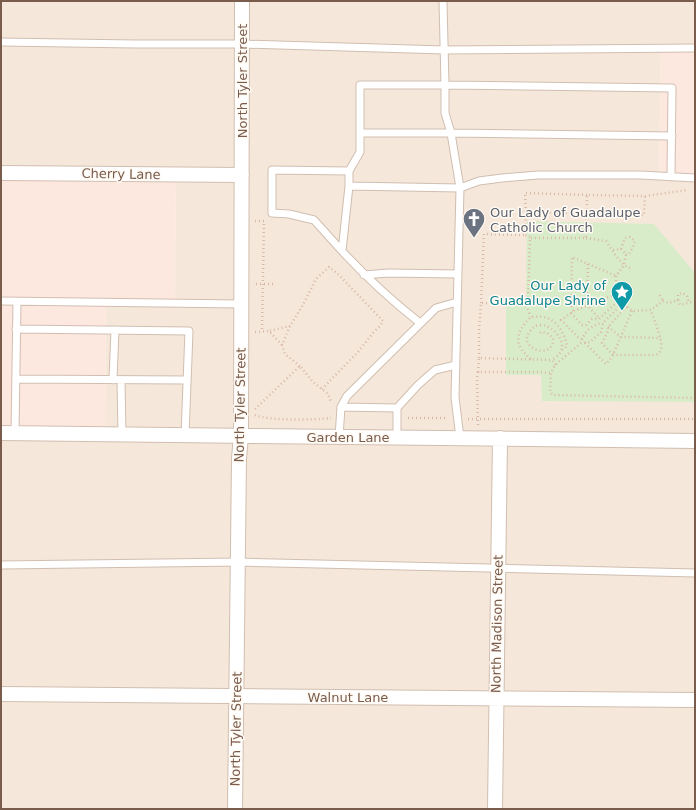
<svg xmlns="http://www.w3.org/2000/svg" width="696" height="810" viewBox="0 0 696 810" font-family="'DejaVu Sans',sans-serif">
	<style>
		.residential { fill: #f5e8da }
		.commercial { fill: #fde8e0 }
		.green { fill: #d8ecc9 }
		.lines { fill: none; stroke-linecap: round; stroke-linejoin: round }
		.lane-casing { stroke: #d1beb0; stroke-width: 9 }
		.street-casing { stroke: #d1beb0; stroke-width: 16 }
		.path { stroke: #d9b8a5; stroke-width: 2.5; stroke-dasharray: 1 3; stroke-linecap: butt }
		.lane { stroke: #fff; stroke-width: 7 }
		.street { stroke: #fff; stroke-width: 14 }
		.labels { text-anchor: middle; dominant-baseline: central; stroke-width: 3; stroke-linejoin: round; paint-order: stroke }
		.street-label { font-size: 13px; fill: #7a5c4d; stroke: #fffaf3 }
		.worship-label { font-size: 13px; fill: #5b616d; stroke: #fffaf3; text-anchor: start }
		.culture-label { font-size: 13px; fill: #0d838f; stroke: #fffaf3; text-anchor: end }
	</style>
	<rect width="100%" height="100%" fill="#fdf6ec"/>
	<path class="residential" d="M1 1H695V51H661L659 180H695V809H1V433L105 434 106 304H175L176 174 1 172Z"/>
	<path class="commercial" d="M661 50 695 51V180H659Z
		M1 172 176 174 175 304H106L105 434 1 433Z"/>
	<path class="green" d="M527 221 654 224 695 273V402L542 401 541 375H506V300L526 299Z"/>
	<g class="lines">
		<g class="lane-casing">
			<path id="lane" d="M443 1 445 85 672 88 671 176
				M1 42 136 44H242L444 50 695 48
				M360 133V85H445V113L451 133 672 136
				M349 171 360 152V133H451L460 188 455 397 460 438
				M342 251 314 220 289 214 272 213V170L349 171V186
				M364 275 388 273 458 274
				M1 301 241 304
				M420 323C392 301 366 277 342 251L349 186 460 188 479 181 502 178 538 175H641L695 178
				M16 329 189 331 185 436
				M16 379 187 380
				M113 380 115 330
				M121 380 122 435
				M341 407 347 396 436 308 457 302
				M15 433 17 302
				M339 437 341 407 397 408
				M397 437V408L418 385 435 370 456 365
				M1 565 238 562 695 573"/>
		</g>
		<g class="street-casing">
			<path id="street" d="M1 173 242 175
				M1 433 695 441
				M1 694 695 700
				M235 809 239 459 241 436 242 1
				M495 809 500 438"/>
		</g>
		<path class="path" d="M526 212 525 193 587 195
			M255 221H264L262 331
			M530 237 525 235 526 212 644 215 645 196
			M586 238 606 241 616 256 624 265 616 276V294
			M621 249 625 238 630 237 635 241 633 247 629 254H626
			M613 250 621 249 626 254 624 265 630 268
			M588 264 587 305 599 318
			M256 284H274
			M660 295 663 301
			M678 300V294L683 293 687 296 689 302
			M695 301 680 305 678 300 669 303 663 301 651 310 632 311 623 303 603 323 601 332 590 342 581 343 555 365 551 373 550 392 553 395 695 398
			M481 303 484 234 525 235
			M522 304 528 303 530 238H586L587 195 645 196 688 190
			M573 311 571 304 572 257 616 276
			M571 313 582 325H586L592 319H599L620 299
			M608 327 621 337 661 338
			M255 332 269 331
			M540 333 541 332 547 333 553 338C555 361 516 349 530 331 533 327 536 325 541 325 552 325 566 340 561 351 559 355 555 358 552 360
			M582 339 578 337 561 320 574 311 616 294 623 303
			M582 340C585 331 593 324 603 323
			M585 343 606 364 612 357 632 311
			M282 345 269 331 290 326
			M613 353 617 355H654C671 354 653 320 651 310
			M613 355 602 343 608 331V327L627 306
			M479 358V332L481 303 522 304 526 306 531 317
			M531 359C513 345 515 332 531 317 535 317 539 316 544 317 557 320 565 334 567 346L561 351
			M300 366 285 354 282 345 290 326 303 305 316 279 329 267 339 275 383 321 380 326 373 333 358 352 322 389
			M478 372 479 358 552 360 555 365
			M255 409 300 366 313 382 328 394 331 402
			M255 415C268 421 315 420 331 418
			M408 418H447
			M468 419H695
			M478 425 477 378 478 372H538L551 373"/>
		<use href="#lane" class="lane"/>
		<use href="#street" class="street"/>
	</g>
	<defs>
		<g id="church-pin" transform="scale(1.15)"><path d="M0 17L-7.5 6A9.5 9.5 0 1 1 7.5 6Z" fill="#6b7280" stroke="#fffaf3"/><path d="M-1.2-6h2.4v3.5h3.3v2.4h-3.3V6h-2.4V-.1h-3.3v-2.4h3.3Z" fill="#fff"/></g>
		<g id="sight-pin" transform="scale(1.15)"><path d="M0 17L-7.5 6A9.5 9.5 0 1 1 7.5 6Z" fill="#0f9aa8" stroke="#fffaf3"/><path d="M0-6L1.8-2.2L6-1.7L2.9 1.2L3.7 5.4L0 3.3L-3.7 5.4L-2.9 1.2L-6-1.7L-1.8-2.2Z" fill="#fff"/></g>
	</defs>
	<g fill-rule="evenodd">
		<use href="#church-pin" x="474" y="219"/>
		<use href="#sight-pin" x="622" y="292"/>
	</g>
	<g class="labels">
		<g class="street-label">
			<text transform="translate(242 81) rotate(-90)">North Tyler Street</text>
			<text transform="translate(121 174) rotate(1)">Cherry Lane</text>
			<text transform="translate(240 405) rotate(-89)">North Tyler Street</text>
			<text x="348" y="437">Garden Lane</text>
			<text transform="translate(497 624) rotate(-89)">North Madison Street</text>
			<text x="348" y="697">Walnut Lane</text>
			<text transform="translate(236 729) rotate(-89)">North Tyler Street</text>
		</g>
		<g class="worship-label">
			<text x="490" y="212">Our Lady of Guadalupe<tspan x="490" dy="15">Catholic Church</tspan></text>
		</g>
		<g class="culture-label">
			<text x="606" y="285">Our Lady of<tspan x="606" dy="15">Guadalupe Shrine</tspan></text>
		</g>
	</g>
	<rect width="696" height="810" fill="none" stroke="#7a5c4d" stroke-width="4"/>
</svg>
